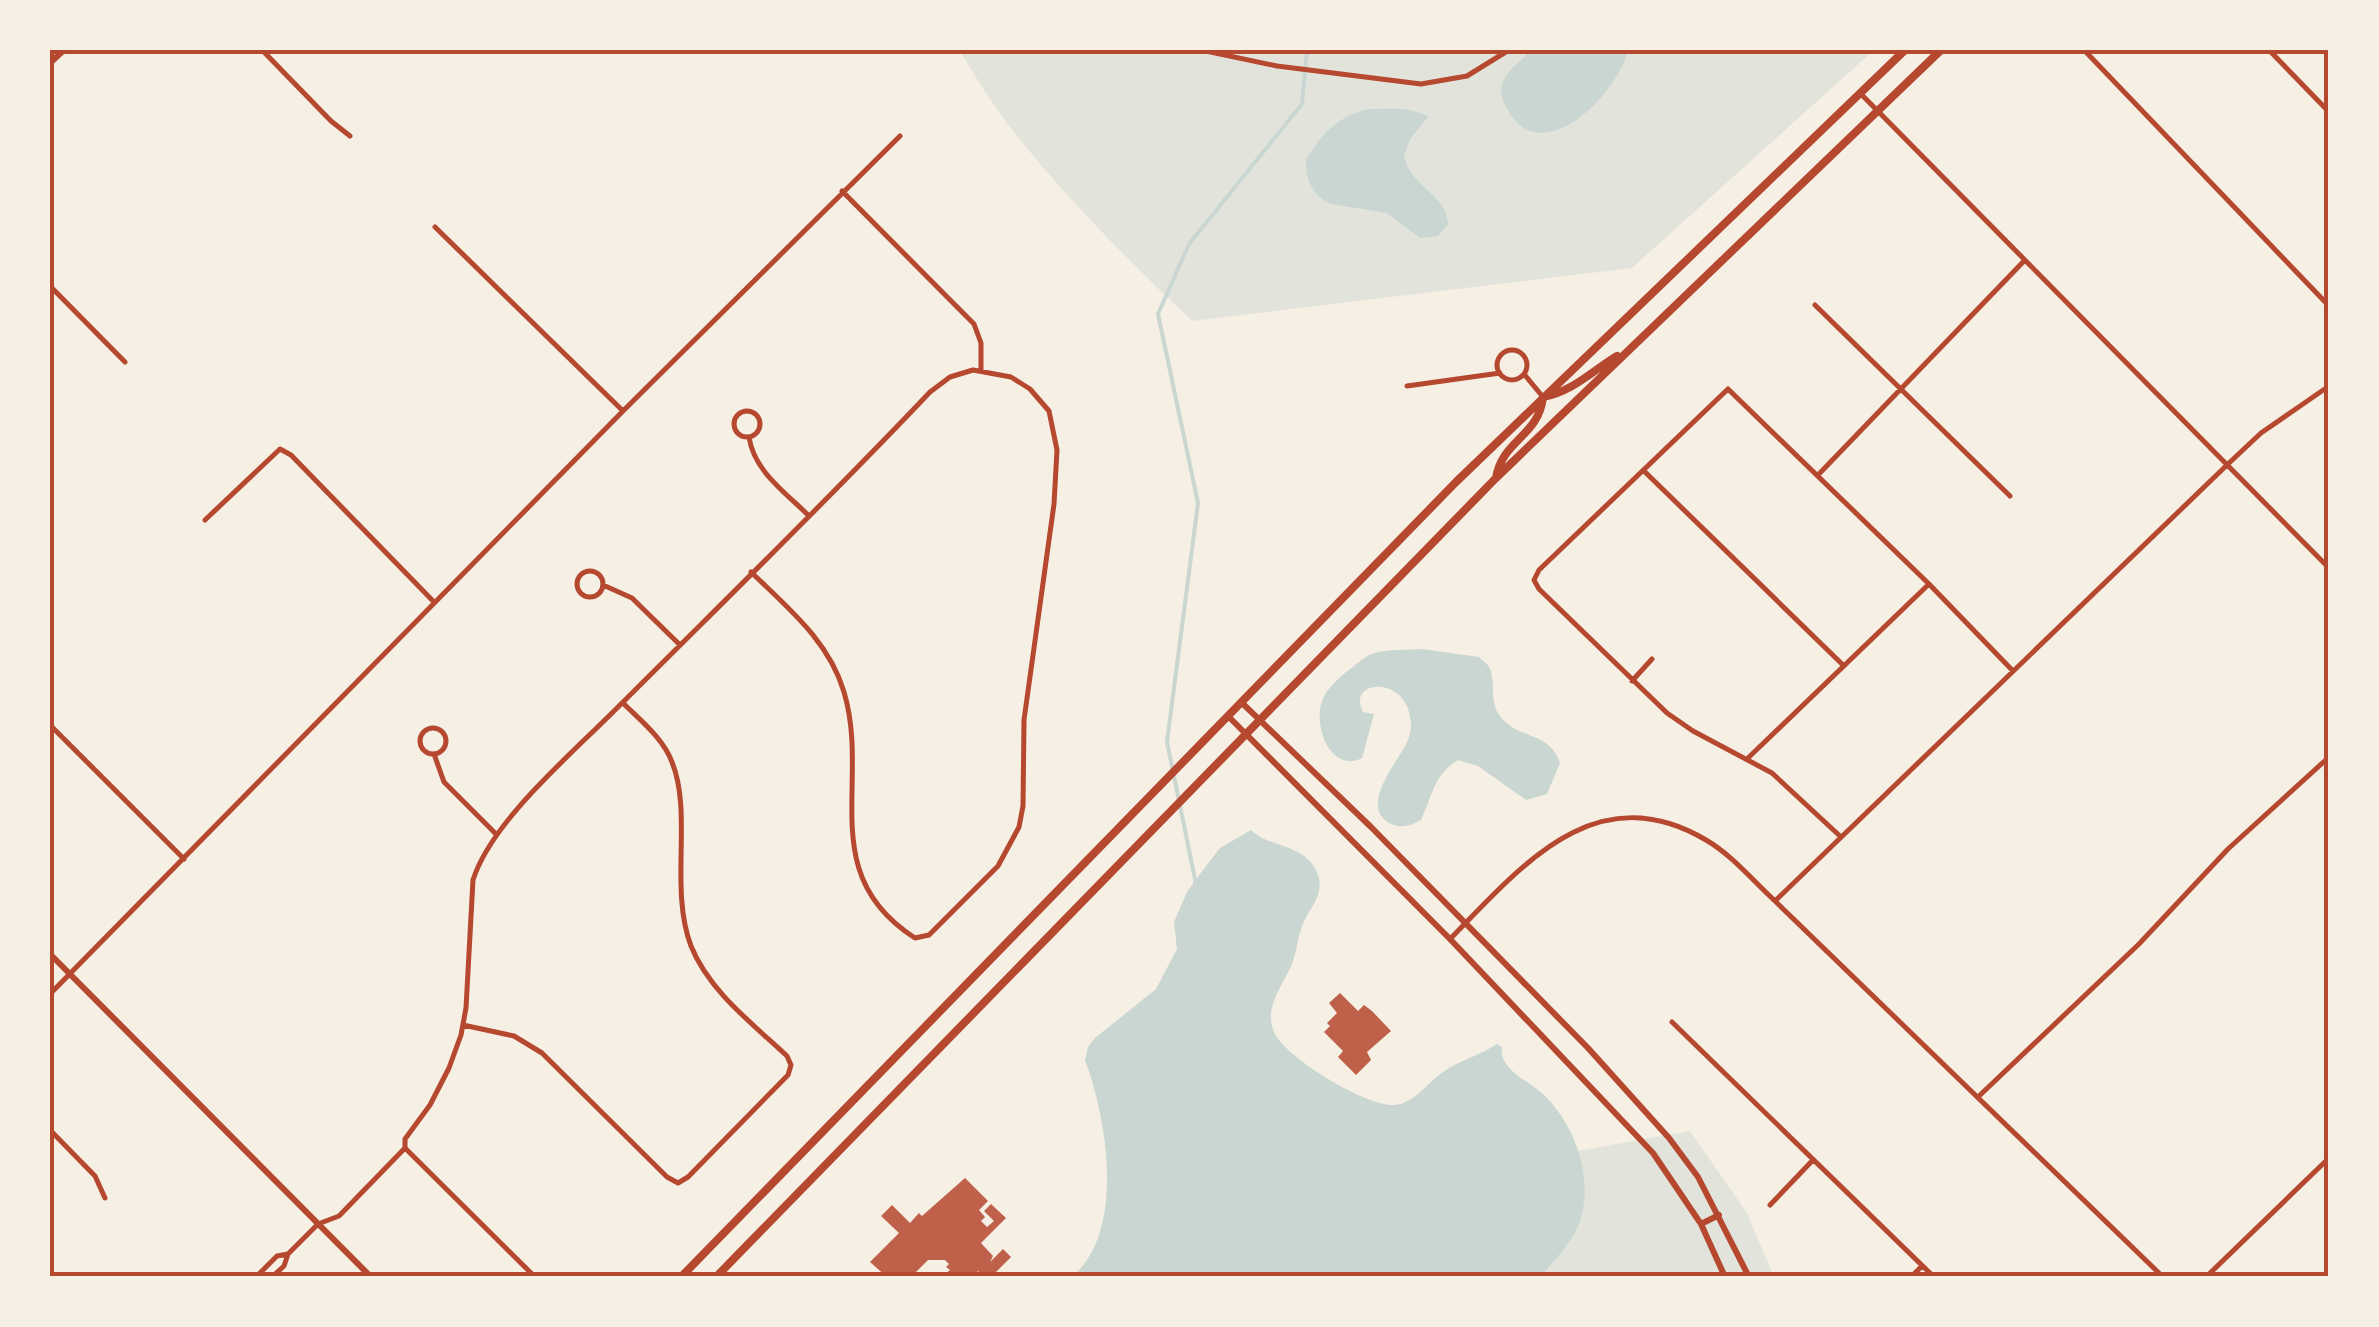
<svg xmlns="http://www.w3.org/2000/svg" width="2379" height="1327" viewBox="0 0 2379 1327" font-family="'Exo 2',sans-serif">
	<style>
		.green { fill: #e2e4dc }
		.water { fill: #c9d6d2 }
		.lines { fill: none; stroke-linecap: round; stroke-linejoin: round }
		.stream { stroke: #c9d6d2; stroke-width: 4 }
		.building { fill: #bf614a }
		.minor { stroke: #b5482f; stroke-width: 5 }
		.tertiary { stroke: #b5482f; stroke-width: 6 }
		.secondary { stroke: #b5482f; stroke-width: 6 }
		.primary { stroke: #b5482f; stroke-width: 8 }
		.neatline { fill: none; stroke: #b5482f; stroke-width: 4 }
	</style>
	<rect width="100%" height="100%" fill="#f6efe4"/>
	<path class="green" d="M959 50H1874L1632 268 1192 321C1127 259 1061 193 1006 122 989 99 974 74 959 50Z
		M1690 1131 1747 1213 1774 1277H1540L1584 1180 1578 1151Z"/>
	<path class="water" d="M1532 50H1628C1618 94 1540 174 1506 107 1501 98 1499 88 1505 78 1511 67 1523 59 1532 50Z
		M1369 109C1388 109 1412 106 1428 117L1410 139 1404 156C1410 187 1447 194 1448 224L1438 236 1420 238 1387 213 1331 204C1313 196 1305 179 1306 160 1321 134 1338 116 1369 109Z
		M1422 649 1479 657C1483 661 1488 664 1490 669 1496 684 1489 702 1500 716 1519 741 1549 730 1560 763L1547 794 1526 800 1478 766 1458 760C1434 774 1432 797 1421 820 1412 825 1402 829 1391 824 1356 806 1401 759 1408 740 1411 732 1412 725 1410 717 1405 676 1346 679 1363 712L1374 714 1362 758C1330 774 1313 725 1322 701 1327 687 1342 675 1354 666 1360 661 1367 655 1374 653 1389 649 1407 650 1422 649Z
		M1251 830C1268 848 1307 843 1318 875 1325 895 1309 908 1303 924 1298 936 1297 949 1293 961 1285 984 1263 1005 1274 1032 1284 1057 1367 1107 1394 1105 1414 1104 1428 1082 1443 1072 1460 1060 1481 1055 1497 1044L1502 1047C1499 1071 1529 1080 1545 1096 1575 1126 1593 1176 1581 1218 1575 1240 1555 1259 1541 1276L1072 1277C1126 1231 1107 1119 1085 1060L1088 1047 1095 1038 1156 989 1177 949 1174 922 1187 892 1203 870 1220 848Z"/>
	<g class="lines">
		<path class="stream" d="M1196 884 1167 742 1198 503 1158 314 1189 244 1302 104 1307 50"/>
	</g>
	<path class="building" d="M1340 993 1358 1011 1364 1005 1372 1011 1391 1031 1367 1052 1371 1060 1356 1075 1338 1057 1343 1051 1324 1032 1330 1026 1327 1023 1337 1013 1329 1003Z
		M965 1178 988 1201 979 1210 985 1217 981 1221 987 1227 994 1221 984 1211 991 1204 1006 1218 981 1243 993 1256 990 1262 1003 1249 1011 1257 991 1277H984L978 1271 973 1277H948L945 1274 950 1270 946 1267 949 1264 945 1260H928L911 1277H887L870 1262 899 1233 881 1216 892 1205 910 1223 919 1213 922 1216Z"/>
	<g class="lines">
		<path class="minor" d="M262 50 331 121 350 136
			M1201 50 1277 66 1421 84 1467 76 1509 50
			M2084 50 2329 306
			M2269 50 2329 112
			M1860 93 2329 568
			M842 191 974 324 981 343V370
			M435 227 622 410
			M50 286 125 362
			M1815 305 2010 496
			M1497 365a15 15 0 1 1 30 0a15 15 0 1 1-30 0Z
			M1524 374 1543 397
			M1407 386 1500 373
			M734 424a13 13 0 1 1 26 0a13 13 0 1 1-26 0Z
			M749 437C754 471 785 492 808 515
			M1644 471 1844 666
			M1818 475 2024 261
			M205 520 280 449 291 455 434 602
			M577 584a13 13 0 1 1 26 0a13 13 0 1 1-26 0Z
			M603 585 632 598 680 645
			M1632 681 1652 659
			M50 725 184 859
			M420 741a13 13 0 1 1 26 0a13 13 0 1 1-26 0Z
			M434 754 444 782 495 833
			M1748 758 1929 584
			M1841 837 1772 773 1693 731 1667 713 1539 589 1534 580 1539 570 1728 389 1929 584 2013 671
			M1775 901 2228 464 2261 433 2329 386
			M1450 939C1520 868 1595 774 1706 840 1732 855 1753 881 1775 901L2163 1277
			M50 994 623 411 900 136
			M1672 1022 1934 1277
			M463 1025 514 1036 542 1053 667 1177 678 1183 688 1177 788 1075 791 1065 787 1056C753 1024 709 991 691 946 669 888 693 814 672 762 663 738 640 720 623 703
			M1978 1097 2139 944 2228 849 2329 757
			M50 1130 95 1176 105 1198
			M405 1148 535 1277
			M1770 1205 1812 1161
			M256 1277 277 1256 288 1254
			M272 1277 284 1266 288 1254 318 1224 339 1216 405 1148V1139L430 1105 449 1068 461 1035 466 1008 473 880C492 820 574 752 619 706 723 602 829 499 930 392L950 377 973 370 1011 377 1030 389 1049 411 1057 450 1054 504 1024 720 1023 806 1019 827 998 866 929 935 915 938C815 874 871 782 844 692 829 641 788 608 751 572
			M1911 1277 1922 1266
			M2206 1277 2329 1158"/>
		<path class="tertiary" d="M50 63 64 50
			M50 954 371 1277"/>
		<path class="secondary" d="M1241 702 1371 827 1588 1048 1669 1138 1698 1177 1749 1277
			M1228 716 1450 939 1653 1153 1701 1224 1725 1277
			M1701 1224 1719 1215"/>
		<path class="primary" d="M1543 397C1572 392 1592 371 1617 356
			M1496 478C1502 440 1539 436 1543 397
			M681 1277 1456 482 1905 50
			M716 1277 1496 478 1941 50"/>
	</g>
	<rect width="2379" height="1327" fill="none" stroke="#f6efe4" stroke-width="105"/>
	<rect x="52" y="52" width="2274" height="1222" class="neatline"/>
</svg>
